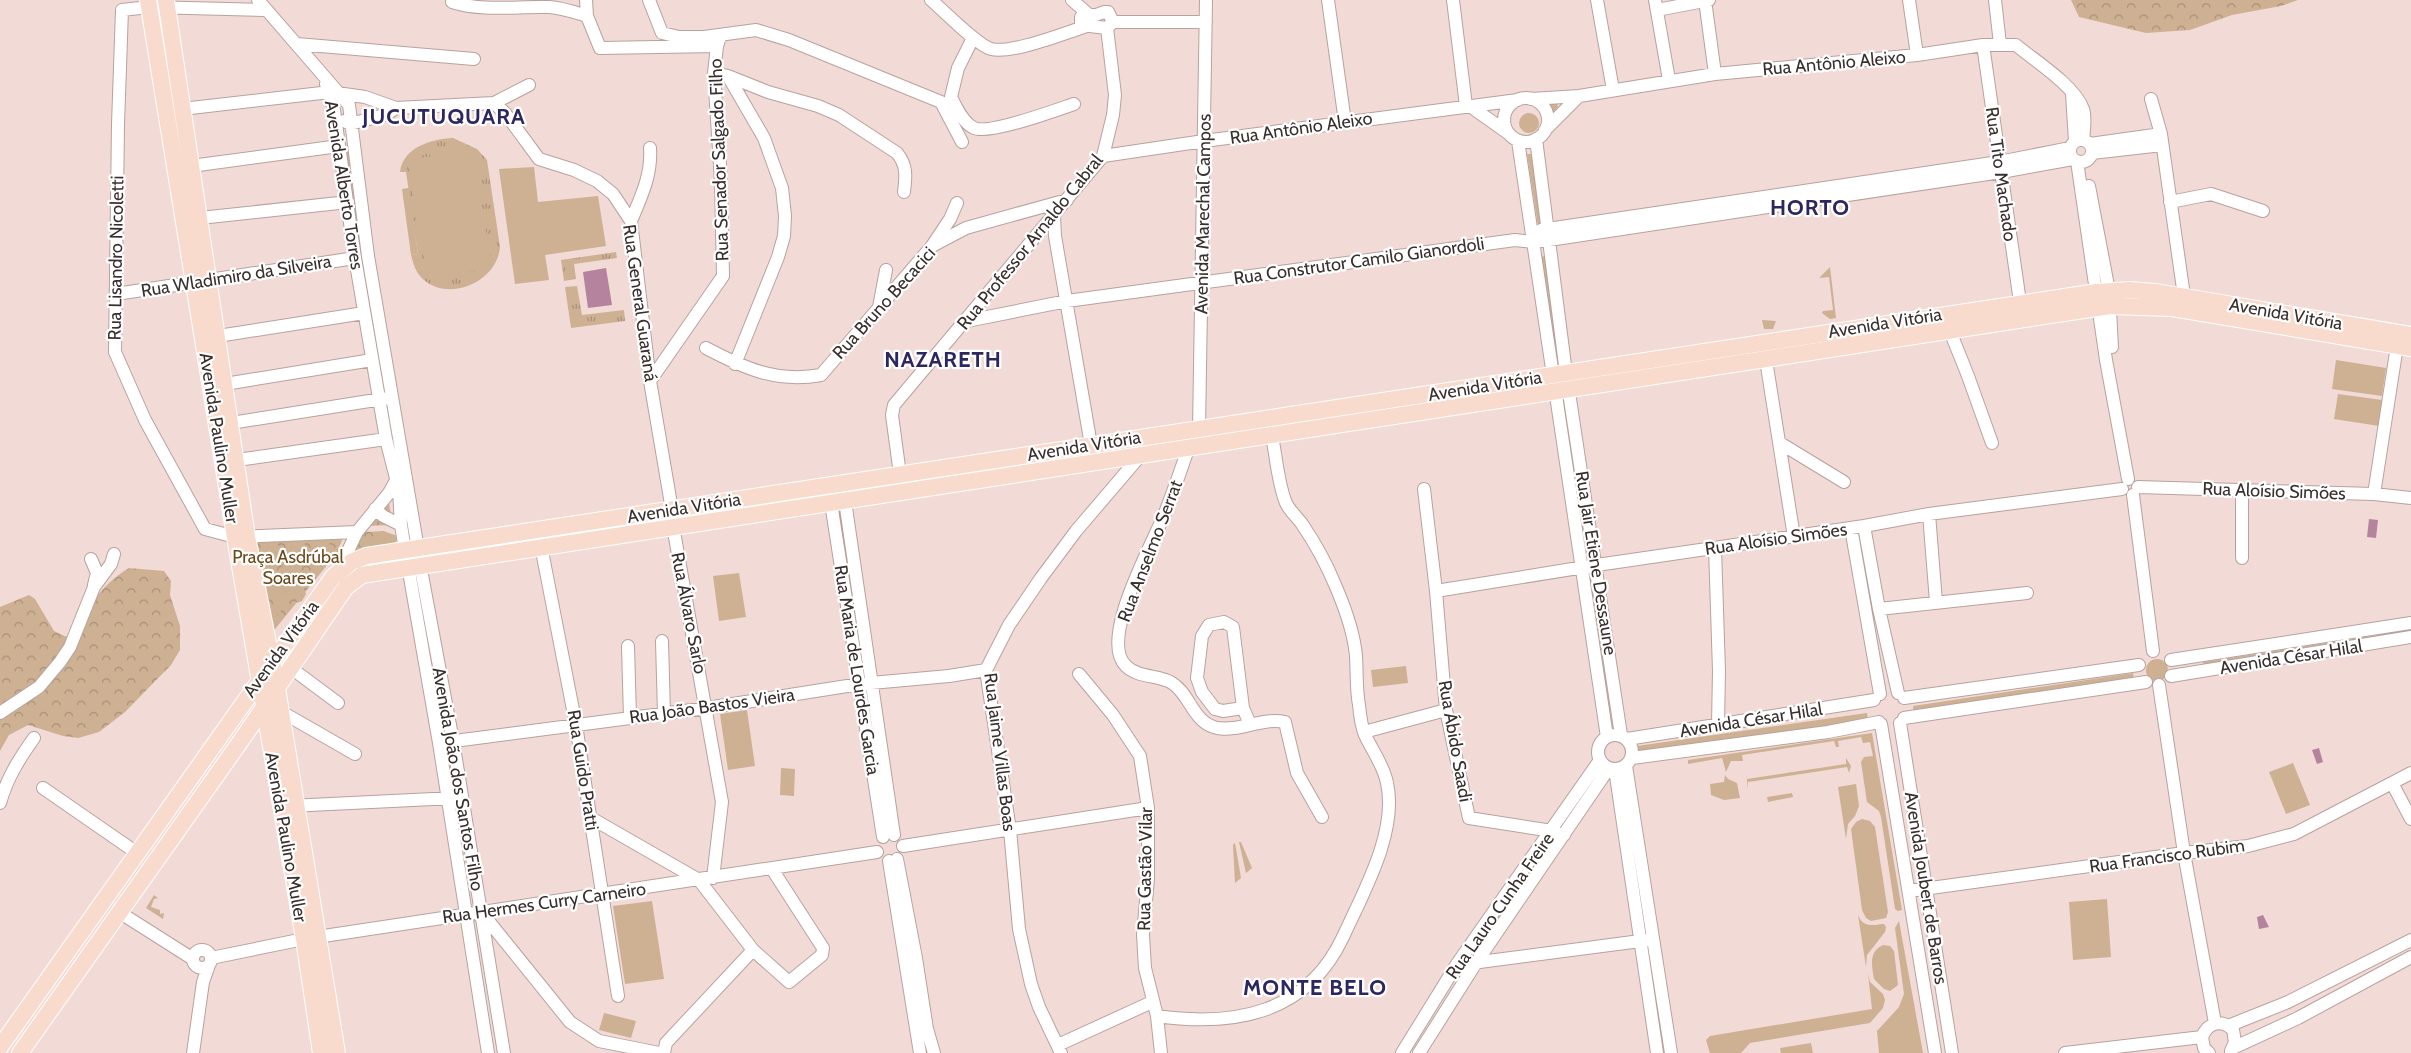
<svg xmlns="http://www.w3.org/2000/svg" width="2411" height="1053" viewBox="0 0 2411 1053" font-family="Cabin,sans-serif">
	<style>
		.grass { fill: url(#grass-tufts) }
		.forest { fill: url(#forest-crowns) }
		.garden { fill: #cdb192 }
		.water { fill: #b5839d }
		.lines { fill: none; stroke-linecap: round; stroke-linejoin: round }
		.minor-casing { stroke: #b8a29e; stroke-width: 14 }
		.major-casing { stroke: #fff; stroke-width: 18 }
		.minor { stroke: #fff; stroke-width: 12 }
		.major { stroke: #f8dbcc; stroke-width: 16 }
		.labels { text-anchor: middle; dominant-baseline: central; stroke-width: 4.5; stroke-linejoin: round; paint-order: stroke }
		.street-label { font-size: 18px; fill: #39302e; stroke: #fff }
		.park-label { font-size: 18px; fill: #6d4919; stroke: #fff }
		.district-label { font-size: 22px; font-weight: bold; letter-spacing: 1px; fill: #2d2761; stroke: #fff }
	</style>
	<defs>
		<pattern id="grass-tufts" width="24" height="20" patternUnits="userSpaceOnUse" patternTransform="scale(1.25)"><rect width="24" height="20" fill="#cdb192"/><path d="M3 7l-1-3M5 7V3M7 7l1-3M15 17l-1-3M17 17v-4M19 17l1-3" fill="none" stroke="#a79078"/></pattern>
		<pattern id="forest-crowns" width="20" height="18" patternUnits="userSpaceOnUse" patternTransform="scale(1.25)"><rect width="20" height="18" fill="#cdb192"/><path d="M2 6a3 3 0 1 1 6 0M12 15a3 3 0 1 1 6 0" fill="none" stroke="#a79078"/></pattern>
	</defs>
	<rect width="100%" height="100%" fill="#f2dad7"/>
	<path class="grass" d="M453 138 477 149 487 160 500 247C497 284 444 304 420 276 415 270 413 262 411 255L418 254 406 172H400C403 147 432 139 453 138Z
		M616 252 617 258 574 264 576 279 564 281 561 260Z
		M577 286 582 315 624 310 625 321 571 328 565 287Z"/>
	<path class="forest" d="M2071 0H2298L2281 6 2232 15 2190 30 2146 33 2079 17Z
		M387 502 389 503 392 521 390 525 367 526Z
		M384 531 395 536 396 547 337 559 328 564 271 634 255 542 341 538 342 541 338 549H347L365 532Z
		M129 568 164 571 171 581 170 595 180 626V650L171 665 125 712 99 732 78 738 63 736 28 725 9 735 0 751V607L29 595 35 599 54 631 71 639C88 608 98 587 129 568Z"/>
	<path class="garden" d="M1554 102 1557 103 1558 107 1549 117 1544 106Z
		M1519 123a10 10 0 1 1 20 0a10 10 0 1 1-20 0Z
		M344 144 348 151 354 185 352 187 368 292Z
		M473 149 492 268 427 278 408 160Z
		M1527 154H1532L1543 225 1538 226Z
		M534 167 538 202 598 196 606 246 545 255 549 280 515 284 499 169Z
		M409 188 418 254 411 255 402 189Z
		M1545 256 1561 354 1555 355 1540 257Z
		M1830 267 1836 318 1830 319 1822 313 1823 311 1833 310 1829 277 1819 278Z
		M1762 320 1776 321 1773 329H1764Z
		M2336 360 2386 368 2382 396 2332 389Z
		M2338 394 2382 400 2379 426 2334 419Z
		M381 531 395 535 397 539 395 543 372 547V542Z
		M303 541 305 542V549L294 550 287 553 295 542Z
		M319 541 321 543 333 545 332 552 319 553 311 550 310 542Z
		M261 552a10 10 0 1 1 20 0a10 10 0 1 1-20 0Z
		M293 553H301L304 562 297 570 294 578 290 580 283 573 282 566 286 557Z
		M317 566 322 568 314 581 309 582 306 576Z
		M739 573 746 617 719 621 713 576Z
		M276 585H285L286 588 280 615 275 614 272 587Z
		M303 587 306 594 302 601 297 603 296 593Z
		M2411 630V637L2204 669 2203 662Z
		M2146 670a11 11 0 1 1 22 0a11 11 0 1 1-22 0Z
		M1406 666 1408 683 1373 687 1371 670Z
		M2133 673 2134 681 1914 714 1913 706Z
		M747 710 755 766 728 770 720 714Z
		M1867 713 1868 721 1638 754 1637 746Z
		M1872 733 1902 910 1898 911 1895 909 1881 817 1879 811 1867 802 1861 762 1864 757 1873 756 1870 742 1863 743 1861 737 1838 741 1839 747H1836L1834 741 1742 755 1743 761H1731L1726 772 1722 758 1688 764V760Z
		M1846 758 1851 766 1849 773 1847 767 1748 782V789L1746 772 1747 779 1846 764Z
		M2293 763 2310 805 2286 814 2269 772Z
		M781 768 795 769 794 796 780 795Z
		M1725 775 1728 779 1737 783 1740 798 1724 800 1711 795 1710 784 1724 782Z
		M1856 784 1859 806 1855 816 1848 824 1846 839 1838 787Z
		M1792 793 1793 797 1768 802 1767 797Z
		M1862 819 1870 821 1875 827 1888 912 1886 918 1871 921 1866 918 1862 910 1851 829 1856 822Z
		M1239 842H1241L1252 868 1246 873Z
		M1235 843 1241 878 1235 883 1233 845Z
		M154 895 158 898 154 899 151 907 160 910V914L164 913 163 919 146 908Z
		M2107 899 2111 957 2073 960 2069 902Z
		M652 901 664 979 625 984 613 906Z
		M1858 915C1863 928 1872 925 1884 924L1886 927 1885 932 1867 955 1866 967Z
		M1899 921 1923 1053H1879L1877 1031 1899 1007 1904 994 1895 928Z
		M1883 945 1890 946 1894 951 1898 985 1890 991 1884 989 1874 979C1872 966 1868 952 1883 945Z
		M1868 974 1870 982 1883 994 1885 1000 1883 1008 1870 1023 1750 1043 1741 1053H1710L1706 1040 1710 1036 1872 1009Z
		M604 1013 636 1021 631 1038 599 1030Z
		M1811 1043 1813 1053H1781L1780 1048Z"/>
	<path class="water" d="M606 268 612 305 588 308 583 272Z
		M2369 519 2378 520 2376 538 2367 537Z
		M2319 748 2323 762 2317 764 2312 750Z
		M2263 915 2269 927 2259 929 2257 917Z"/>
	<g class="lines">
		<g class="minor-casing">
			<path id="minor" d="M258 0 349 105 368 256 418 549
				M586 0 587 16 600 48 717 46
				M649 0 662 33 679 37H704L756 30 789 40 941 102 962 142
				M931 0C944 11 977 45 991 49 1012 54 1062 34 1084 27
				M1072 0 1087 13
				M1328 0 1345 122
				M1453 0 1466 106
				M1597 0 1613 90
				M1655 0 1669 80
				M1705 0 1715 74
				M1909 0 1917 55
				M1995 0 2000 44
				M452 2C484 12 516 6 549 7 563 8 574 12 587 16
				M265 10 149 7 122 10 118 124 115 352 145 420 205 529 235 537 357 532
				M1657 10 1709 0
				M1104 12H1108L1113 22 1107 28 1081 25V17L1083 15H1096Z
				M1113 22H1206
				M297 44 474 59
				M1983 45 2020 302
				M714 73 728 76 764 138 782 188 785 216 784 236 778 257 735 364
				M728 76 768 92 818 106 839 115 897 153C907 165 906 176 904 192
				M326 84 334 110 355 258 386 439 399 490 401 525 405 550
				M337 93 365 97 396 108
				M2072 94 2075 141
				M951 97C956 107 963 123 974 128 989 135 1056 110 1074 104
				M951 97 958 68 973 38
				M1504 120a22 22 0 1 1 44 0a22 22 0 1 1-44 0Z
				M1531 99 1579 96 1715 74 1917 55 1983 45H2016C2035 61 2074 85 2083 109 2086 118 2084 130 2083 140
				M2151 99 2161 134 2184 296
				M494 103 505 113 539 159 574 170 597 181 613 194 631 221 650 381 672 510
				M1470 106 1508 133
				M182 109 330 92
				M344 121 350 124 385 115 396 108 494 103 529 85
				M1545 130 1579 96
				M1536 139 1566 373 1621 735
				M2070 151a11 11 0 1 1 22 0a11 11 0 1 1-22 0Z
				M1518 141 1607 737
				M2090 144 2161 134
				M2092 153 2162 145
				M1103 156 1204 141 1518 100
				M2077 161 2106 360 2128 479
				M191 166 339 146
				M2089 186 2109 291 2112 347
				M2170 202 2211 194 2263 211
				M1054 216 1055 236 1091 445
				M200 218 348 202
				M631 221C641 197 652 175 650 148
				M1541 230 1999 162 2070 148
				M932 246 966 228 1067 200
				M116 294 355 258
				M879 307 886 270
				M967 321 1067 301 1515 240 1533 242 1549 240 2001 172 2073 159
				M1950 331 1968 376 1992 443
				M218 336 364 313
				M706 348C744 368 776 383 821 375L932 246 950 219 957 203
				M1766 360 1794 537
				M650 381 723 276 721 181 714 73 717 46 720 37
				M225 384 372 360
				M231 423 388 398
				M1199 429 1206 0
				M1780 443 1844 482
				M1188 449C1181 470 1173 492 1165 513 1153 543 1098 640 1126 666 1138 678 1159 675 1172 683 1190 694 1193 723 1217 728 1240 732 1262 717 1285 722L1297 773 1322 817
				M237 460 386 439
				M901 482 892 415 894 405 1103 156 1113 115 1115 95 1107 28
				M2138 487 2374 494 2411 498
				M1424 489 1436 591
				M2242 490V558
				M2374 494 2397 346
				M2133 495 2153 651
				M845 501 894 835
				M831 503 883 837
				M375 509 383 516 401 525
				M1929 514 1936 602
				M673 526 722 802 713 878
				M1864 526 1879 609 1898 693
				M1851 528 1880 694
				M541 546 576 725 618 996
				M1715 548 1719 671 1718 725
				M91 559 97 573 94 585
				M420 564 453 741 504 1053
				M408 566 439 743 488 1053
				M338 572 357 532 389 493 395 482
				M1879 609 2027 593
				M662 641 664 714
				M628 646 630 718
				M2171 660 2411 623
				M291 668 338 703
				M1079 674 1113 715 1140 756 1148 808V879L1143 935 1145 968 1157 1016 1161 1053
				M2171 676 2411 637
				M2159 685 2184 853 2215 1023
				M1904 698 2139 665
				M1243 708 1223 711 1215 709 1202 692 1197 678 1202 636 1209 625 1224 622 1233 627 1243 708 1250 724
				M280 711 355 754
				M0 713 39 687 60 662 70 647 94 587 111 564 114 554
				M1904 718 2146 682
				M1900 723 1952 1053
				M1881 724 1935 1053
				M1364 732 1446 710
				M1598 752a17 17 0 1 1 34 0a17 17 0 1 1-34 0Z
				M1627 739 1874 700
				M439 743 707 708 860 684 949 676 986 670
				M1632 758 1828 732 1879 722
				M1626 766 1671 1053
				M1615 769 1657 1053
				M2392 783 2411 819
				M43 788 137 853
				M0 803C7 778 19 759 34 738
				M289 806 454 798
				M591 818 699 880 753 950 789 982 822 955 823 948 772 869
				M1564 835 1552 831 1469 818 1446 710 1436 591 1597 565 1864 526 1929 514 2122 489
				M903 846 1148 808
				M897 859 916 958 927 1029 934 1053
				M889 861 920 1053
				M1909 891 2184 853 2248 846 2294 834 2411 773
				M119 912 193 959
				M482 913 570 1022 599 1041 659 1053
				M193 959a9 9 0 1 1 18 0a9 9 0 1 1-18 0Z
				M211 958 304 939 877 852
				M1472 963 1648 940
				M1157 1016C1234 1027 1307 1014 1343 937 1363 893 1398 832 1387 783 1384 766 1372 750 1365 735 1361 726 1360 715 1359 705 1356 689 1357 672 1356 656 1354 633 1345 608 1336 587 1327 565 1315 543 1302 524 1297 517 1289 510 1286 503 1278 484 1276 456 1272 436
				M2228 1026 2288 1002 2411 940
				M1058 1045 1152 1002
				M2233 1048 2298 1018 2411 957
				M193 1053 203 982 209 965
				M664 1053 666 1043 753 950
				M1061 1053 1039 1007 1031 984 1019 929 1010 830 986 670 1009 625 1041 578 1076 531 1140 456
				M1402 1053 1457 964 1600 760
				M1419 1053 1476 963 1609 768
				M2065 1053 2202 1037
				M2209 1053 2204 1048 2202 1037C2208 1022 2222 1019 2233 1030L2235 1042 2231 1051"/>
		</g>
		<g class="major-casing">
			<path id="major" d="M148 0 235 537 304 939 321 1053
				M166 0 247 537 277 688 337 1053
				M0 1047 333 577 351 562 366 556 2097 292 2129 290 2156 292 2411 335
				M20 1053 240 742 346 587 362 575 2110 306 2172 308 2411 348"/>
		</g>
		<use href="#minor" class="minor"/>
		<use href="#major" class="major"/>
	</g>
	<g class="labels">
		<g class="street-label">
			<text transform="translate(1834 63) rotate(-5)">Rua Antônio Aleixo</text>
			<text transform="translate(1301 128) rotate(-8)">Rua Antônio Aleixo</text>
			<text transform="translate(719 160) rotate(-92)">Rua Senador Salgado Filho</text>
			<text transform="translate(2001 174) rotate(82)">Rua Tito Machado</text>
			<text transform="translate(344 185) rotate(81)">Avenida Alberto Torres</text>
			<text transform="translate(1203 214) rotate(-89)">Avenida Marechal Campos</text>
			<text transform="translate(1030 242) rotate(-51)">Rua Professor Arnaldo Cabral</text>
			<text transform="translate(116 258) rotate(-89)">Rua Lisandro Nicoletti</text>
			<text transform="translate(1359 261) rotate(-8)">Rua Construtor Camilo Gianordoli</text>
			<text transform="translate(236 276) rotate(-9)">Rua Wladimiro da Silveira</text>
			<text transform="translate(640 303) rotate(82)">Rua General Guaraná</text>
			<text transform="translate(884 303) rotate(-48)">Rua Bruno Becacici</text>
			<text transform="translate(2286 314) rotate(10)">Avenida Vitória</text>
			<text transform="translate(1885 323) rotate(-9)">Avenida Vitória</text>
			<text transform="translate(1485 386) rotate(-9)">Avenida Vitória</text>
			<text transform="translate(219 438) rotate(81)">Avenida Paulino Muller</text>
			<text transform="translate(1084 446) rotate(-9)">Avenida Vitória</text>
			<text transform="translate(2274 491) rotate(2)">Rua Aloísio Simões</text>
			<text transform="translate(684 508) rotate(-9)">Avenida Vitória</text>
			<text transform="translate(1776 539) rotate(-8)">Rua Aloísio Simões</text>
			<text transform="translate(1150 551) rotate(-69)">Rua Anselmo Serrat</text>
			<text transform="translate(1596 563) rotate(81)">Rua Jair Etiene Dessaune</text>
			<text transform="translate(689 613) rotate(79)">Rua Álvaro Sarlo</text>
			<text transform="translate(281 649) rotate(-54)">Avenida Vitória</text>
			<text transform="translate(2291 657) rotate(-9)">Avenida César Hilal</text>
			<text transform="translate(857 670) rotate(81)">Rua Maria de Lourdes Garcia</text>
			<text transform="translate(712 706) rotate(-8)">Rua João Bastos Vieira</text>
			<text transform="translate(1751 720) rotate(-9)">Avenida César Hilal</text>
			<text transform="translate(1455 741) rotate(80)">Rua Ábido Saadi</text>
			<text transform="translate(1000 752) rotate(83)">Rua Jaime Villas Boas</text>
			<text transform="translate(583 770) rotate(81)">Rua Guido Pratti</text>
			<text transform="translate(458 779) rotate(80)">Avenida João dos Santos Filho</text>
			<text transform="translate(286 837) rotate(80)">Avenida Paulino Muller</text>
			<text transform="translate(2167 856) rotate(-8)">Rua Francisco Rubim</text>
			<text transform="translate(1145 869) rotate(-89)">Rua Gastão Vilar</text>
			<text transform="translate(1926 888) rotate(81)">Avenida Joubert de Barros</text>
			<text transform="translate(544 903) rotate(-8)">Rua Hermes Curry Carneiro</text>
			<text transform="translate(1500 906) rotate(-55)">Rua Lauro Cunha Freire</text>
		</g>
		<g class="park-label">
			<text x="288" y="557">Praça Asdrúbal<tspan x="288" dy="21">Soares</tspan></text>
		</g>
		<g class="district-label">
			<text x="444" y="116">JUCUTUQUARA</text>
			<text x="1810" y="207">HORTO</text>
			<text x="943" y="359">NAZARETH</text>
			<text x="1315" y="987">MONTE BELO</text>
		</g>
	</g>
</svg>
